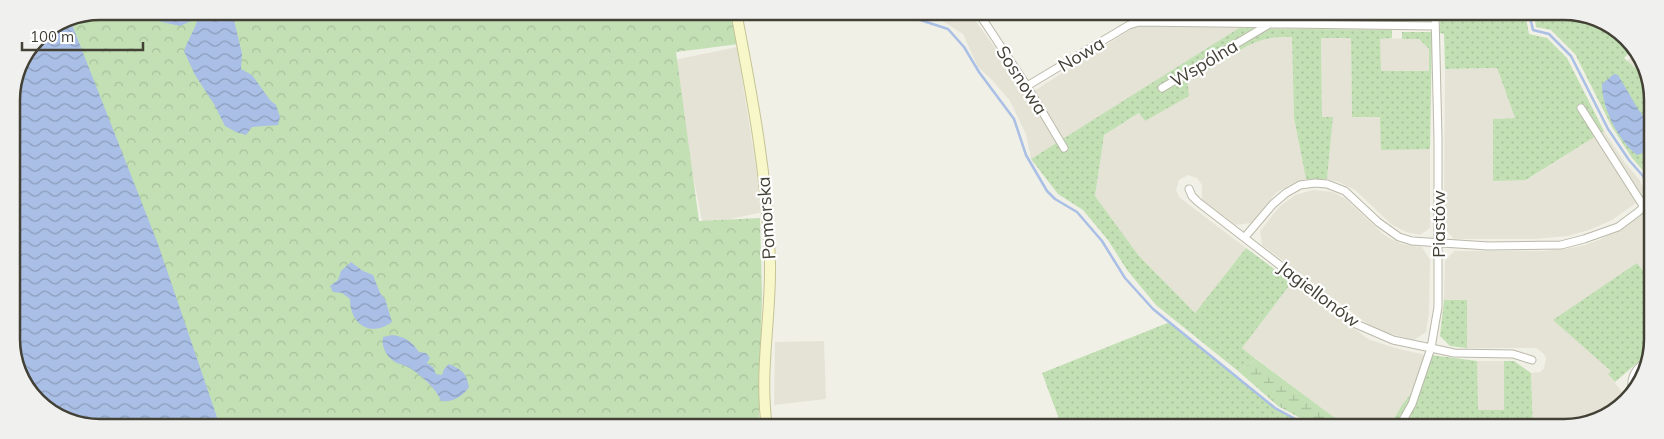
<svg xmlns="http://www.w3.org/2000/svg" width="1664" height="439" viewBox="0 0 1664 439" font-family="Mulish,sans-serif">
	<style>
		.residential { fill: #e4e3d5 }
		.grass { fill: url(#grass-dots) }
		.wetland { fill: url(#wetland-marsh) }
		.park { fill: url(#park-crowns) }
		.water { fill: url(#water-waves) }
		.lines { fill: none; stroke-linecap: round; stroke-linejoin: round }
		.stream { stroke: #a9bfe6; stroke-width: 2.5 }
		.street-casing { stroke: #bbb9aa; stroke-width: 9 }
		.secondary-casing { stroke: #c5c497; stroke-width: 12 }
		.street { stroke: #fff; stroke-width: 7 }
		.secondary { stroke: #f7f7c9; stroke-width: 10 }
		.labels { text-anchor: middle; dominant-baseline: central; stroke-width: 4.5; stroke-linejoin: round; paint-order: stroke }
		.street-label { font-size: 18px; fill: #434136; stroke: #fff }
		.rim { fill: none; stroke: #434136; stroke-width: 2.5 }
	</style>
	<defs>
		<pattern id="grass-dots" width="8" height="8" patternUnits="userSpaceOnUse" patternTransform="scale(1.25)"><rect width="8" height="8" fill="#c2e0b4"/><path d="M2 2h.1M6 6h.1" fill="none" stroke="#a8c19b" stroke-width="1.8" stroke-linecap="round"/></pattern>
		<pattern id="wetland-marsh" width="20" height="14" patternUnits="userSpaceOnUse" patternTransform="scale(1.25)"><rect width="20" height="14" fill="#c2e0b4"/><path d="M1 5h8M5 5V1M11 12h8M15 12V8" fill="none" stroke="#a8c19b"/></pattern>
		<pattern id="park-crowns" width="20" height="18" patternUnits="userSpaceOnUse" patternTransform="scale(1.25)"><rect width="20" height="18" fill="#c2e0b4"/><path d="M2 6a3 3 0 1 1 6 0M12 15a3 3 0 1 1 6 0" fill="none" stroke="#a8c19b"/></pattern>
		<pattern id="water-waves" width="16" height="10" patternUnits="userSpaceOnUse" patternTransform="scale(1.25)"><rect width="16" height="10" fill="#a9bfe6"/><path d="M0 5q4-4 8 0t8 0" fill="none" stroke="#8b9dbb"/></pattern>
	</defs>
	<rect width="100%" height="100%" fill="#f1f0e6"/>
	<path class="residential" d="M924 12H969L1026 90 1046 122 1057 143 1031 159 1026 134 1010 101 992 80 978 67 963 34 928 12Z
		M1136 12 1429 13 1421 21 1149 16Z
		M1136 26 1239 28 1064 139 1034 91Z
		M1283 37H1292L1294 118 1306 179 1293 183 1276 193 1251 223 1236 225 1202 200V185L1197 178 1188 175 1179 180 1176 190 1179 197 1246 248 1195 313 1139 256 1095 196 1104 135 1140 113 1145 121 1188 96 1187 79 1212 68 1249 44 1260 40Z
		M1321 38H1351L1352 117H1381V149H1430V228L1420 235 1406 232 1391 224 1355 190 1339 182 1327 179 1333 118 1322 117Z
		M1380 38 1419 39 1429 49V71H1380Z
		M737 47 763 212 703 225 669 61Z
		M1636 53 1651 82 1627 61Z
		M1497 68 1515 118 1494 119 1527 180 1604 131 1625 163 1639 179 1646 193 1636 203 1612 220 1589 230 1568 236 1534 239H1454L1444 228 1445 69Z
		M1313 190 1333 192 1346 199 1382 233 1389 238 1402 244 1422 247 1430 260 1429 313 1426 332 1414 340 1384 332 1369 325 1262 245 1260 231 1279 207 1295 195Z
		M1651 206V281L1637 263 1612 371 1608 374 1627 398 1622 406 1570 428H1533L1531 373 1540 372 1544 368 1546 358 1544 354 1536 348H1467V300H1444L1445 261 1454 251H1544L1565 249 1585 245 1599 240 1621 229Z
		M1292 282 1368 339 1395 348 1425 355 1413 391 1402 405 1389 427H1352L1331 415 1242 348Z
		M824 341 826 399 774 405 775 342Z
		M1477 361H1504V410H1477Z"/>
	<path class="grass" d="M1440 13H1525L1529 34 1547 38 1567 58 1604 131 1526 180 1493 181V119L1515 118 1497 68 1445 69 1444 34 1440 33Z
		M1534 13H1582L1627 37 1633 49 1624 58 1651 82V183L1646 174 1632 158 1612 127 1575 54 1551 30 1536 27Z
		M1239 28 1392 30V38L1380 39 1381 71H1429V49L1419 39H1402V32H1432L1430 149 1381 150 1380 117H1352L1351 38H1321L1322 117H1333L1327 179H1306L1294 118 1292 37C1253 36 1243 50 1213 67 1205 72 1196 75 1187 79L1189 96 1145 121 1139 113 1104 135 1095 196 1139 256 1195 313 1246 248 1292 282 1242 348 1256 359 1238 371 1156 305 1127 270 1108 240 1083 210 1058 194 1031 159Z
		M1637 263 1651 281V351L1615 382 1608 374 1611 371 1553 320Z
		M1444 300H1467V348L1450 346 1440 336Z
		M1170 322 1275 408 1310 427H1062L1042 373Z
		M1431 355 1477 361 1478 410H1504V361H1514L1531 373 1533 428 1389 427 1402 405 1413 391 1420 393Z"/>
	<path class="wetland" d="M1256 359 1331 415 1352 427H1317L1278 406 1238 371Z"/>
	<path class="park" d="M100 11 730 12 739 44 676 52 699 221 760 218 762 294 759 413 760 427 82 426 37 402 13 357 11 94 37 37 66 18Z"/>
	<path class="water" d="M147 11H203L200 16C212 10 222 14 234 20L242 54 241 69 252 75 270 100 276 105 280 117 278 125 252 127 246 135 236 132 225 126 214 104 195 75 184 51C188 39 195 30 198 18L180 26 149 19Z
		M69 17 158 244 220 426H82L37 402 13 357 11 94 37 37Z
		M1614 74 1618 75 1638 109 1651 126V150L1637 155C1618 140 1602 108 1602 84Z
		M351 262 363 271 373 275 380 293 385 299 392 322C370 338 350 324 350 299L342 293 333 292 330 286 338 280 341 271Z
		M392 335C406 337 411 341 419 352L426 353 430 358 427 363 433 367 436 374 442 375 444 369 449 364C462 370 466 372 469 387 462 397 454 402 441 401 437 389 419 373 408 367 404 365 400 364 397 363 387 358 381 347 383 337Z"/>
	<g class="lines">
		<path class="stream" d="M893 12 911 17 948 29 964 47 979 72 1014 119 1026 155 1047 191 1055 199 1077 212 1102 241 1125 278 1153 309 1275 408 1310 427
			M1529 13 1533 30 1549 34 1571 56 1608 129 1629 160 1643 176 1649 189"/>
		<g class="street-casing">
			<path id="street" d="M978 12 1027 86 1064 148
				M1027 86 1129 25 1139 22 1435 26
				M1162 88 1271 23
				M1581 108 1644 207
				M1189 189 1192 196 1198 202 1356 324 1393 340 1431 348 1454 353 1513 354 1532 360
				M1245 237 1273 204 1286 193 1300 185 1315 183 1327 184 1345 191 1378 222 1399 237 1412 241 1488 246 1561 245 1584 239 1618 227 1638 212 1651 200
				M1632 390C1630 373 1639 366 1651 357
				M1399 427 1412 404 1431 348 1438 307V139L1435 13"/>
		</g>
		<g class="secondary-casing">
			<path id="secondary" d="M736 12C752 95 768 179 770 264 771 318 759 373 767 427"/>
		</g>
		<use href="#street" class="street"/>
		<use href="#secondary" class="secondary"/>
	</g>
	<g class="labels">
		<g class="street-label">
			<text transform="translate(1081 54) rotate(-31)">Nowa</text>
			<text transform="translate(1204 63) rotate(-31)">Wspólna</text>
			<text transform="translate(1022 80) rotate(57)">Sosnowa</text>
			<text transform="translate(766 218) rotate(-94)">Pomorska</text>
			<text transform="translate(1438 224) rotate(-90)">Piastów</text>
			<text transform="translate(1319 294) rotate(37)">Jagiellonów</text>
		</g>
	</g>
	<path d="M0 0H1664V439H0ZM100 20H1564A80 80 0 0 1 1644 100V339A80 80 0 0 1 1564 419H100A80 80 0 0 1 20 339V100A80 80 0 0 1 100 20Z" fill="#f0f0ef" fill-rule="evenodd"/>
	<path class="rim" d="M100 20H1564A80 80 0 0 1 1644 100V339A80 80 0 0 1 1564 419H100A80 80 0 0 1 20 339V100A80 80 0 0 1 100 20Z"/>
	<path d="M22 42v8h121v-8" fill="none" stroke="#434136" stroke-width="2.5"/>
	<text x="30" y="42" font-size="15" fill="#434136" stroke="#ffffff" stroke-width="4" paint-order="stroke">100 m</text>
</svg>
